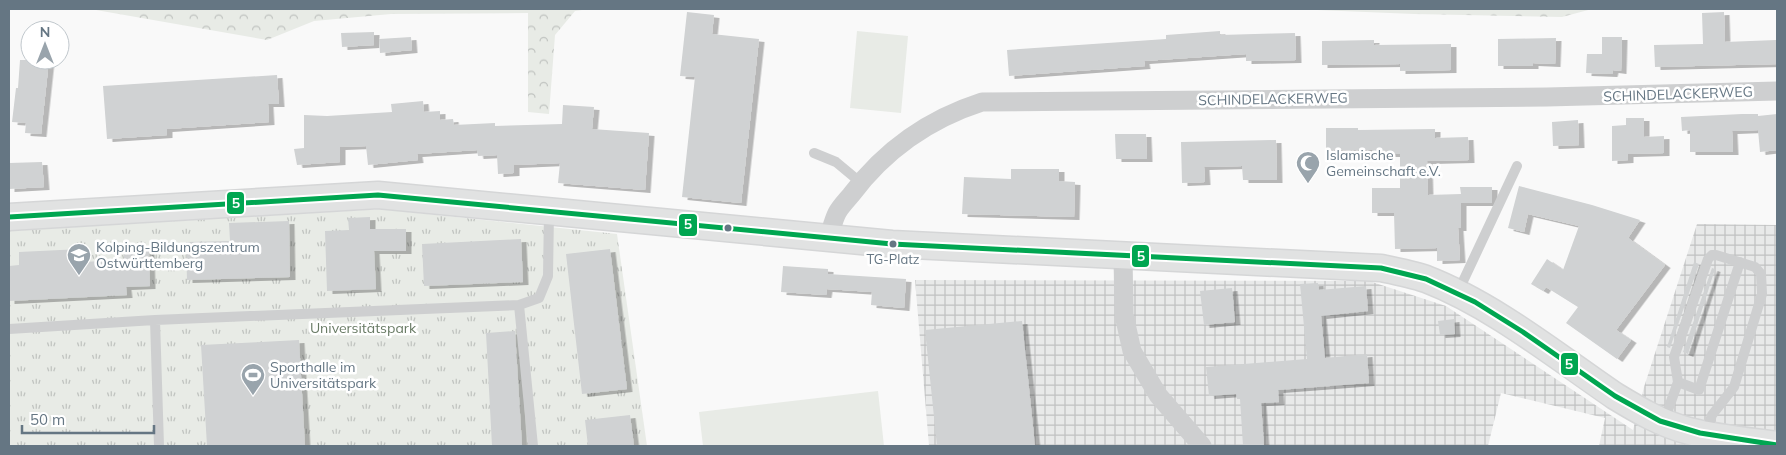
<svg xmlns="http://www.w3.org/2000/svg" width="1786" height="455" viewBox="0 0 1786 455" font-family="Mulish,sans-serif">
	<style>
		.industrial { fill: url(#industrial-grid) }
		.green { fill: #e8ebe6 }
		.forest { fill: url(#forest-crowns) }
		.park { fill: url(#park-tufts) }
		.building { fill: #d0d2d3; filter: url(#shadow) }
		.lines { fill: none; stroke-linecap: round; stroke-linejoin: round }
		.secondary-casing { stroke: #d5d6d7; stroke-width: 29 }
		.lane { stroke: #cecfd0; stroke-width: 10 }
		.street { stroke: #cecfd0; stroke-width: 19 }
		.secondary { stroke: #e1e2e2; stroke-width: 26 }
		.bus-1-casing { stroke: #fff; stroke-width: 9 }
		.bus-1 { stroke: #00a651; stroke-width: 5 }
		.bus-dot { fill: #657683; stroke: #fff; stroke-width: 2 }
		.labels { text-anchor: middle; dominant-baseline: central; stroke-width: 5; stroke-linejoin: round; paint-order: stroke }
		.bus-label { font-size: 13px; fill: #657683; stroke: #fff }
		.street-label { font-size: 14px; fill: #657683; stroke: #fff }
		.poi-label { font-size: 14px; fill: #657683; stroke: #fff; text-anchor: start }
		.park-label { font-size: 14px; fill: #687a64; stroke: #fff }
		.line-badge { stroke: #fff; stroke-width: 2 }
		.badge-label { font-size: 14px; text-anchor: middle; font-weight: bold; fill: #fff }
	</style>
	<defs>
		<pattern id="industrial-grid" width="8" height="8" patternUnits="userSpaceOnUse" patternTransform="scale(1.25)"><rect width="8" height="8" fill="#e8e9e9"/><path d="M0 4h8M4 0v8" fill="none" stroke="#c0c1c2"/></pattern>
		<pattern id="forest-crowns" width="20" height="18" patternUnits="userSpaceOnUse" patternTransform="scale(1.25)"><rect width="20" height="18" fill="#e8ebe6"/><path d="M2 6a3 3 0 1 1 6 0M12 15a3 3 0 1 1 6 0" fill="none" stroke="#c0c3c0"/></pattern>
		<pattern id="park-tufts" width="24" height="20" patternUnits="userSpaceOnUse" patternTransform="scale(1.25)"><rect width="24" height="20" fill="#e8ebe6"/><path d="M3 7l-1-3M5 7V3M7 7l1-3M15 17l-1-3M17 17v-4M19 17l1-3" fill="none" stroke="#c0c3c0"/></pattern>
		<filter id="shadow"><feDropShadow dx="5.5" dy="3" stdDeviation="0" flood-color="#0004"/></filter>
	</defs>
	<rect width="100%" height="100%" fill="#f9f9f9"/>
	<path class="industrial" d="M1697 224 1777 225V446H1599L1605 418 1501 393 1488 446H929L915 280 1369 281 1446 306 1633 430 1644 387Z"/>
	<path class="green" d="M857 31 908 36 901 113 850 108Z
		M878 391 884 446H703L699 412Z"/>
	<path class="forest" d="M96 9H589L575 11 555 35 549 114 528 112V13L391 14 314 21 267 40 96 10Z
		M1293 9H1592L1562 17 1414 14Z"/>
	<path class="park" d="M380 209 617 234 647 446H9V231Z"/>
	<path class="building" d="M687 12 714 15 712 34 759 39 741 203 682 197 695 77 680 76Z
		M1724 12 1725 42 1776 40 1777 64 1655 67 1654 45 1703 44 1702 13Z
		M1220 31V35L1295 33 1296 60 1246 61V54L1144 61 1145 66 1009 76 1007 50 1166 39V35Z
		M374 32V45L342 47 341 33Z
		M411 37 412 50 380 53 379 39Z
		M1602 37H1622L1621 71 1613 70 1612 74 1586 73 1587 54H1602Z
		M1556 38 1555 64 1533 63V66H1498V39Z
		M1374 40V45L1451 44V70L1400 71V64L1322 65V41Z
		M20 60H49L41 134 25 133 26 123 12 122 16 88H18Z
		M277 75 279 104H268L269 122 167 129V135L107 139 103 86Z
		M423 101 424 112 440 111V120L453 119 454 125 495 123V126L562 124 563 105 594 107 592 129 649 133 645 190 558 183 560 163 514 165V173L498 174 497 155 478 156 477 150 417 154 418 160 368 165 366 146 340 147V162L297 165 294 149 304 148V115L327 116 392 112 391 104Z
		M1742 114H1758V116L1777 114V150L1760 152 1758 130 1732 131 1733 152H1690V130L1682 131 1681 117Z
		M1626 118H1644V137L1664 136V153L1628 154V160L1612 161V126L1626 125Z
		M1578 120 1579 145 1553 146 1552 122Z
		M1326 128H1358V130L1435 129V138L1468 137 1469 160 1427 161 1428 195 1461 194 1460 187H1492V203H1461V228H1458L1460 260 1437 261V248L1395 249 1394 213H1372V188H1400V154H1372V150H1326Z
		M1115 134H1146L1147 159H1116Z
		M1276 140 1277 180H1243L1242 166 1204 167 1205 182 1182 183 1181 142Z
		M42 162 44 187 9 189V163Z
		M1011 169H1059V181L1075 182 1074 217 962 214 964 177 1011 179Z
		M1519 186 1592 205 1640 220 1628 238 1665 265 1616 330 1631 340 1617 359 1566 323 1578 307 1546 287 1543 291 1531 284 1547 259 1563 270 1579 226 1528 214 1524 232 1508 228Z
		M370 217V229H406V251H374L376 289 327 291 325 231 349 230 348 218Z
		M289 221 290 277 187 280 186 242 230 241 229 223Z
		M521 239 523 282 424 286 422 244Z
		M81 249 82 262 124 260V251L149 250 150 286 126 287 127 295 9 301V266L19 265V252Z
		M610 249 627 389 582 394 566 254Z
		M1694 262 1699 264 1670 348 1667 347Z
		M783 266 828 269V274L906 279 904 308 871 305 872 292 827 289 826 295 781 292Z
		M1712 268 1715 269 1688 354 1683 352Z
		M1318 283 1319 290 1366 286 1368 311 1321 316 1325 358 1367 354 1369 383 1278 390 1279 402 1261 403 1264 446H1243L1240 399H1237L1236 394 1209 396 1206 367 1307 359 1300 284Z
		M1232 288 1235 322 1204 325 1200 291Z
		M1454 319 1455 334 1440 335 1438 321Z
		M1022 321 1035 446H937L925 330Z
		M515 331 522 446H492L486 333Z
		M299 340 305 446H207L201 345Z
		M630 415 634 446H588L585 420Z"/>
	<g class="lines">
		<g class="secondary-casing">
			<path id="secondary" d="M9 217 378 195 892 244 1381 268C1396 271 1412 274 1426 279 1493 305 1555 355 1615 396 1638 410 1662 424 1689 431 1717 438 1748 441 1777 445"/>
		</g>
		<path class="lane" d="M814 153 836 162 860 182
			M1458 292 1517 166
			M519 305 533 446
			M155 320 159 446
			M9 329 155 320 519 305 539 298 548 276 549 212
			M1678 382 1699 390 1740 262
			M1664 421 1678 382 1674 357 1708 259 1712 255H1716L1755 267 1761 274 1762 294 1734 387 1712 415 1706 433"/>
		<path class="street" d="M828 239C831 231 833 221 837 213 840 207 846 201 851 195 884 151 929 119 982 102L1547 97 1777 91
			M1123 255 1124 315 1132 351 1158 395 1202 446"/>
		<use href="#secondary" class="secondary"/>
		<g class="bus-1-casing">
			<path id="bus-1" d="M9 217 378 195 892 244 1381 268 1426 279 1475 302 1523 332 1615 396 1660 421 1700 433 1777 445"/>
		</g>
		<use href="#bus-1" class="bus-1"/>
	</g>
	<defs>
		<g id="mosque-pin" transform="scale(1.25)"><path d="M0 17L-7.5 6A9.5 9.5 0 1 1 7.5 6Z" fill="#99a4ac" stroke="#fff"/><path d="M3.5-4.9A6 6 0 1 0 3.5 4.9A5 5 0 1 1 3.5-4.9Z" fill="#fff"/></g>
		<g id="school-pin" transform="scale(1.25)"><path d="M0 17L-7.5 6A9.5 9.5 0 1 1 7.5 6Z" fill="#99a4ac" stroke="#fff"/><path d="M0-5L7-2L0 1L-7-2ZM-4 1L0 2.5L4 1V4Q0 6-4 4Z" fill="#fff"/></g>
		<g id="stadium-pin" transform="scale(1.25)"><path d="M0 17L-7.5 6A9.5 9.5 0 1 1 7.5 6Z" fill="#99a4ac" stroke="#fff"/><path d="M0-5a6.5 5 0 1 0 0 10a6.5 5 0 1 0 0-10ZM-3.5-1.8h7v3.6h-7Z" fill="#fff"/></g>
	</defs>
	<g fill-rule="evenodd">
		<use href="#mosque-pin" x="1308" y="163"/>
		<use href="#school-pin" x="79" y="255"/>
		<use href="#stadium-pin" x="253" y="375"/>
	</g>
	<g class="bus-dot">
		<circle cx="728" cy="228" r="4.5"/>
		<circle cx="893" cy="244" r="4.5"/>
	</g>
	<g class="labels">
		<g class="bus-label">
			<text x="893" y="259">TG-Platz</text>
		</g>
		<g class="street-label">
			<text transform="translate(1678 94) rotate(-2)">SCHINDELACKERWEG</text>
			<text transform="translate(1273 99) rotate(-1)">SCHINDELACKERWEG</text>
		</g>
		<g class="poi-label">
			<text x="1326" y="155">Islamische<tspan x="1326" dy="16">Gemeinschaft e.V.</tspan></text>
			<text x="96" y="247">Kolping-Bildungszentrum<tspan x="96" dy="16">Ostwürttemberg</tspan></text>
			<text x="270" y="367">Sporthalle im<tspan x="270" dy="16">Universitätspark</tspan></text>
		</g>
		<g class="park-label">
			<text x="363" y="328">Universitätspark</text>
		</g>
	</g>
	<g class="line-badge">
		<rect x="226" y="191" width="19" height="24" rx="5" fill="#00a651"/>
		<rect x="678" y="213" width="20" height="24" rx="5" fill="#00a651"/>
		<rect x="1131" y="244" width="19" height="24" rx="5" fill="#00a651"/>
		<rect x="1560" y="352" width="19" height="24" rx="5" fill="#00a651"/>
	</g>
	<g class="badge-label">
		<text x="236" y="208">5</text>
		<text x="688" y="229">5</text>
		<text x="1141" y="261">5</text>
		<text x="1569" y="369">5</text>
	</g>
	<rect width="1786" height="455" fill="none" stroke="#657683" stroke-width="20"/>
	<g transform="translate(45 45)"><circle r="24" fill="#ffffff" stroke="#c1c8cd"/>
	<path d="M0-4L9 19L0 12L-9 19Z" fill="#99a4ac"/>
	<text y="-8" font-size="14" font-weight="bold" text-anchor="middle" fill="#657683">N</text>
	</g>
	<path d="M22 425v8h132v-8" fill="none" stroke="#657683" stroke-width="2.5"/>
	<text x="30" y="425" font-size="15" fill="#657683" stroke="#ffffff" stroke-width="4" paint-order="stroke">50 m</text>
</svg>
